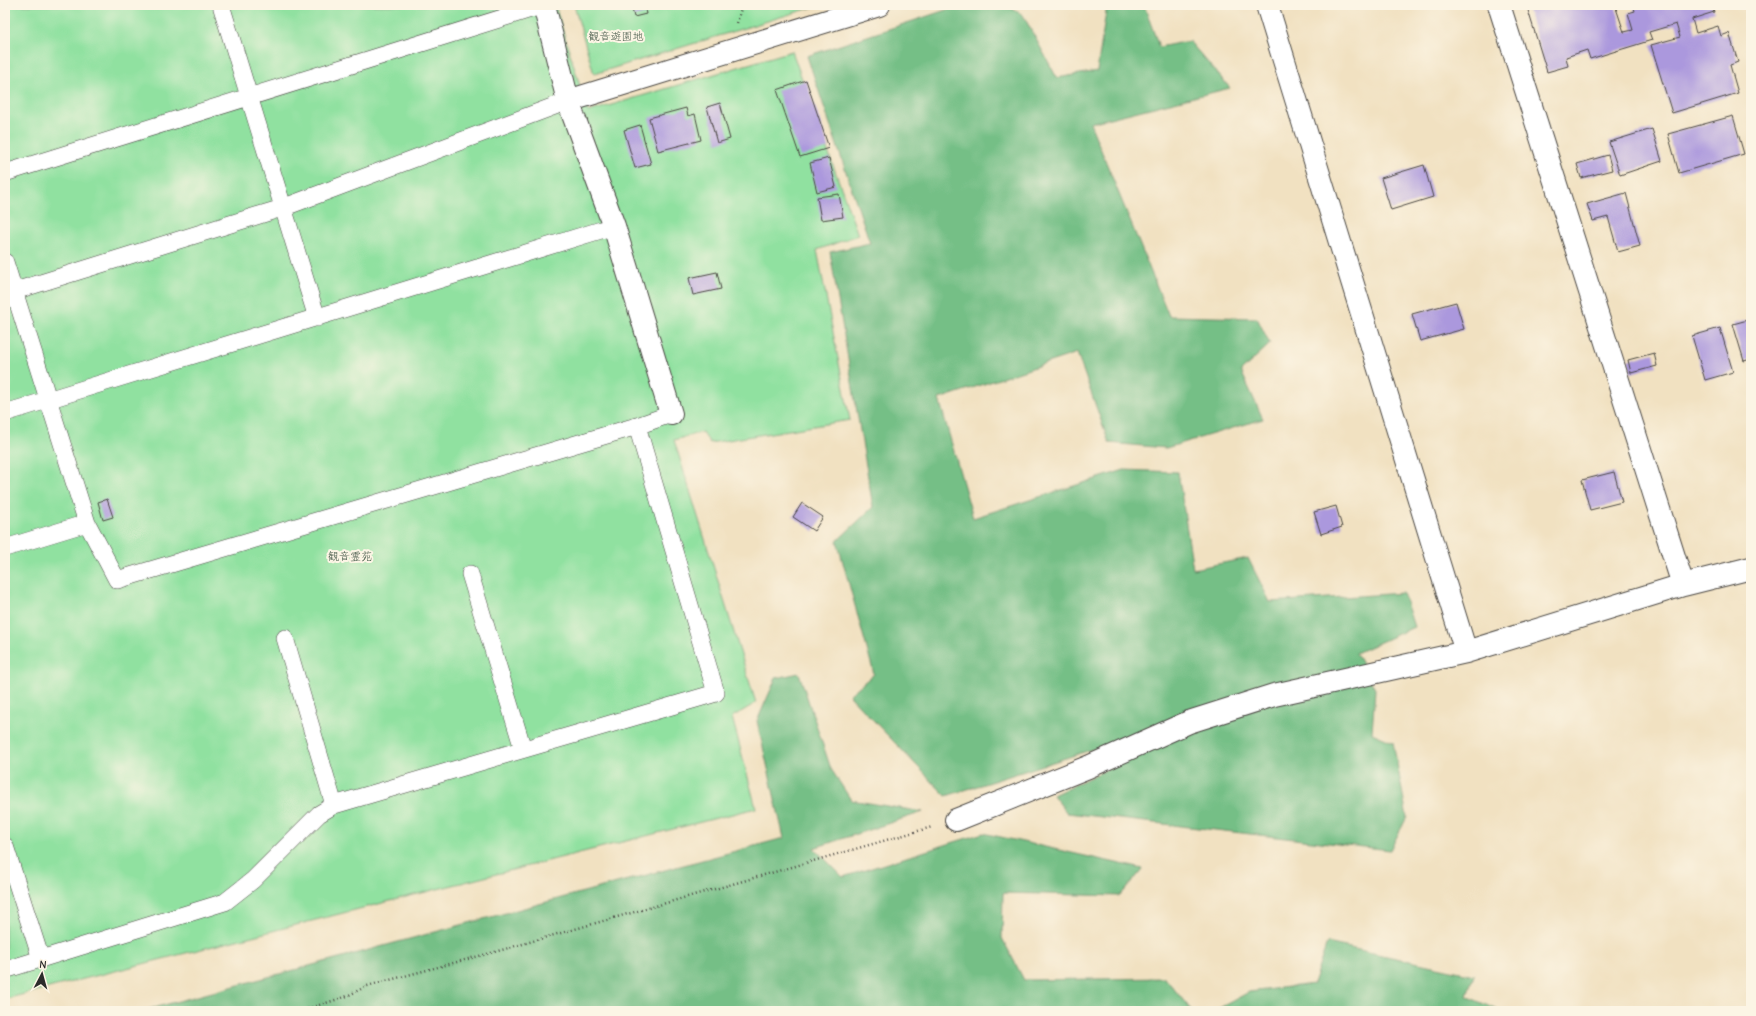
<svg xmlns="http://www.w3.org/2000/svg" width="1756" height="1016" viewBox="0 0 1756 1016" font-family="'Comic Neue','Klee One',sans-serif">
	<style>
		.green { fill: #90e1a0; stroke: #5e8666 }
		.forest { fill: #74bf86; stroke: #507558 }
		.building { fill: #ab98dd }
		.lines { fill: none; stroke-linecap: round; stroke-linejoin: round }
		.lane-casing { stroke: #494642; stroke-width: 18 }
		.street-casing { stroke: #494642; stroke-width: 24 }
		.path { stroke: #494642; stroke-width: 2.5; stroke-dasharray: 1 3; stroke-linecap: butt }
		.lane { stroke: #fff; stroke-width: 17 }
		.street { stroke: #fff; stroke-width: 22 }
		.labels { text-anchor: middle; dominant-baseline: central; stroke-width: 4; stroke-linejoin: round; paint-order: stroke }
		.park-label { font-size: 11px; fill: #445848; stroke: #fcf5e5 }
	</style>
	<rect width="100%" height="100%" fill="#fcf5e5"/>
	<filter id="ink" filterUnits="userSpaceOnUse"><feTurbulence type="fractalNoise" baseFrequency=".025" numOctaves="2"/><feDisplacementMap in="SourceGraphic" scale="8" xChannelSelector="R" yChannelSelector="G"/><feConvolveMatrix kernelMatrix="1 2 1 2 8 2 1 2 1" color-interpolation-filters="sRGB"/></filter>
	<filter id="wash" filterUnits="userSpaceOnUse"><feTurbulence type="fractalNoise" baseFrequency=".012" numOctaves="4" result="noise"/><feDisplacementMap in="SourceGraphic" scale="16" xChannelSelector="R" yChannelSelector="G"/><feGaussianBlur stdDeviation="0.9" result="paint"/><feColorMatrix in="noise" values="0 0 0 0 0 0 0 0 0 0 0 0 0 0 0 0 0 1.4 0 .05"/><feComposite in="paint" operator="in"/></filter>
	<g filter="url(#wash)">
		<rect width="100%" height="100%" fill="#f1e1c1"/>
		<path class="green" d="M5 5H555L588 112 792 51 858 235 817 250 850 420 710 443 702 432 674 440 756 703 732 717 756 808 5 999Z
			M574 5H820L594 74Z"/>
		<path class="forest" d="M961 5H1006L1023 15 1057 78 1097 71 1107 5H1144L1159 47 1189 41 1230 88 1090 123 1169 316 1257 318 1270 344 1241 371 1263 419 1166 448 1109 443 1077 353 939 399 973 518 1124 470 1178 472 1193 569 1248 558 1270 602 1403 593 1414 627 1356 653 1375 689 1372 733 1393 742 1407 817 1390 850 1067 813 1053 795 1185 732 1116 742 946 796 849 695 874 674 837 541 873 507 830 252 870 243 807 56Z
			M799 673 831 769 851 800 923 812 814 848 843 877 983 833 1143 869 1120 896 1003 893 1002 938 1024 980 1165 978 1192 1011H142L784 838 757 721 776 678Z
			M1327 943 1474 975 1467 996 1499 1011H1214L1249 992 1313 984Z"/>
		<g id="blocks">
			<path class="building" d="M631 5H644L646 14 634 17Z
				M1533 5H1615L1624 32 1633 30 1628 13 1635 11 1633 5H1712L1714 12 1692 19 1696 33 1718 26 1721 36 1729 33 1738 62 1730 65 1738 93 1672 113 1651 45 1680 37 1676 24 1649 32 1652 40 1590 59 1587 50 1566 57 1568 66 1547 72 1527 7Z
				M806 80 829 148 800 157 777 90Z
				M720 103 730 139 717 143 707 107Z
				M686 108 688 116 695 114 701 140 658 151 649 118Z
				M1733 116 1744 154 1679 173 1668 134Z
				M640 125 651 164 635 168 624 130Z
				M1652 129 1662 161 1620 175 1609 142Z
				M1608 155 1612 170 1581 178 1577 164Z
				M829 158 836 187 817 192 810 163Z
				M1424 165 1433 197 1391 210 1381 178Z
				M1626 193 1640 246 1618 252 1608 217 1593 221 1587 204Z
				M839 194 843 217 821 220 817 197Z
				M717 272 721 289 693 295 689 278Z
				M1456 302 1464 329 1420 341 1412 314Z
				M1751 319V359L1744 361 1733 324Z
				M1720 328 1733 372 1705 380 1692 336Z
				M1654 353 1657 366 1631 373 1628 360Z
				M1614 472 1622 502 1590 510 1582 480Z
				M107 499 113 517 103 520 98 502Z
				M802 503 823 517 814 531 793 517Z
				M1336 506 1342 527 1321 534 1314 512Z"/>
		</g>
	</g>
	<g filter="url(#ink)">
		<use href="#blocks" fill-opacity="0" stroke="#494642" stroke-width="1"/>
		<g class="lines">
			<g class="lane-casing">
				<path id="lane" d="M221 5 317 318
					M5 173 544 5
					M5 262 87 523 117 580 637 426 671 414
					M5 294 282 208 568 101
					M5 413 614 226
					M5 548 87 523
					M470 574 523 749
					M285 638 334 805
					M5 846 41 959
					M5 970 225 902 253 880 319 814 334 805 716 693 637 426"/>
			</g>
			<g class="street-casing">
				<path id="street" d="M544 5 568 101 614 226 671 414
					M1267 5 1466 652
					M1499 5 1683 585
					M568 101 879 5
					M956 820 1088 767 1189 722 1274 695 1466 652 1683 585 1751 568"/>
			</g>
			<path class="path" d="M737 23 742 5
				M300 1011 345 997 367 986 498 951 932 827"/>
			<use href="#lane" class="lane"/>
			<use href="#street" class="street"/>
		</g>
	</g>
	<g class="labels">
		<g class="park-label">
			<text x="616" y="36">観音遊園地</text>
			<text x="350" y="556">観音霊苑</text>
		</g>
	</g>
	<rect width="1756" height="1016" fill="none" stroke="#fcf5e5" stroke-width="20"/>
	<g transform="translate(42 974) rotate(6)" stroke="#fcf5e5" stroke-width="3" paint-order="stroke">
	<path d="M0-3L7 15L0 10L-7 15Z" fill="#2b2b2b"/>
	<text y="-6" font-size="11" font-weight="bold" text-anchor="middle" fill="#2b2b2b">N</text>
	</g>
</svg>
